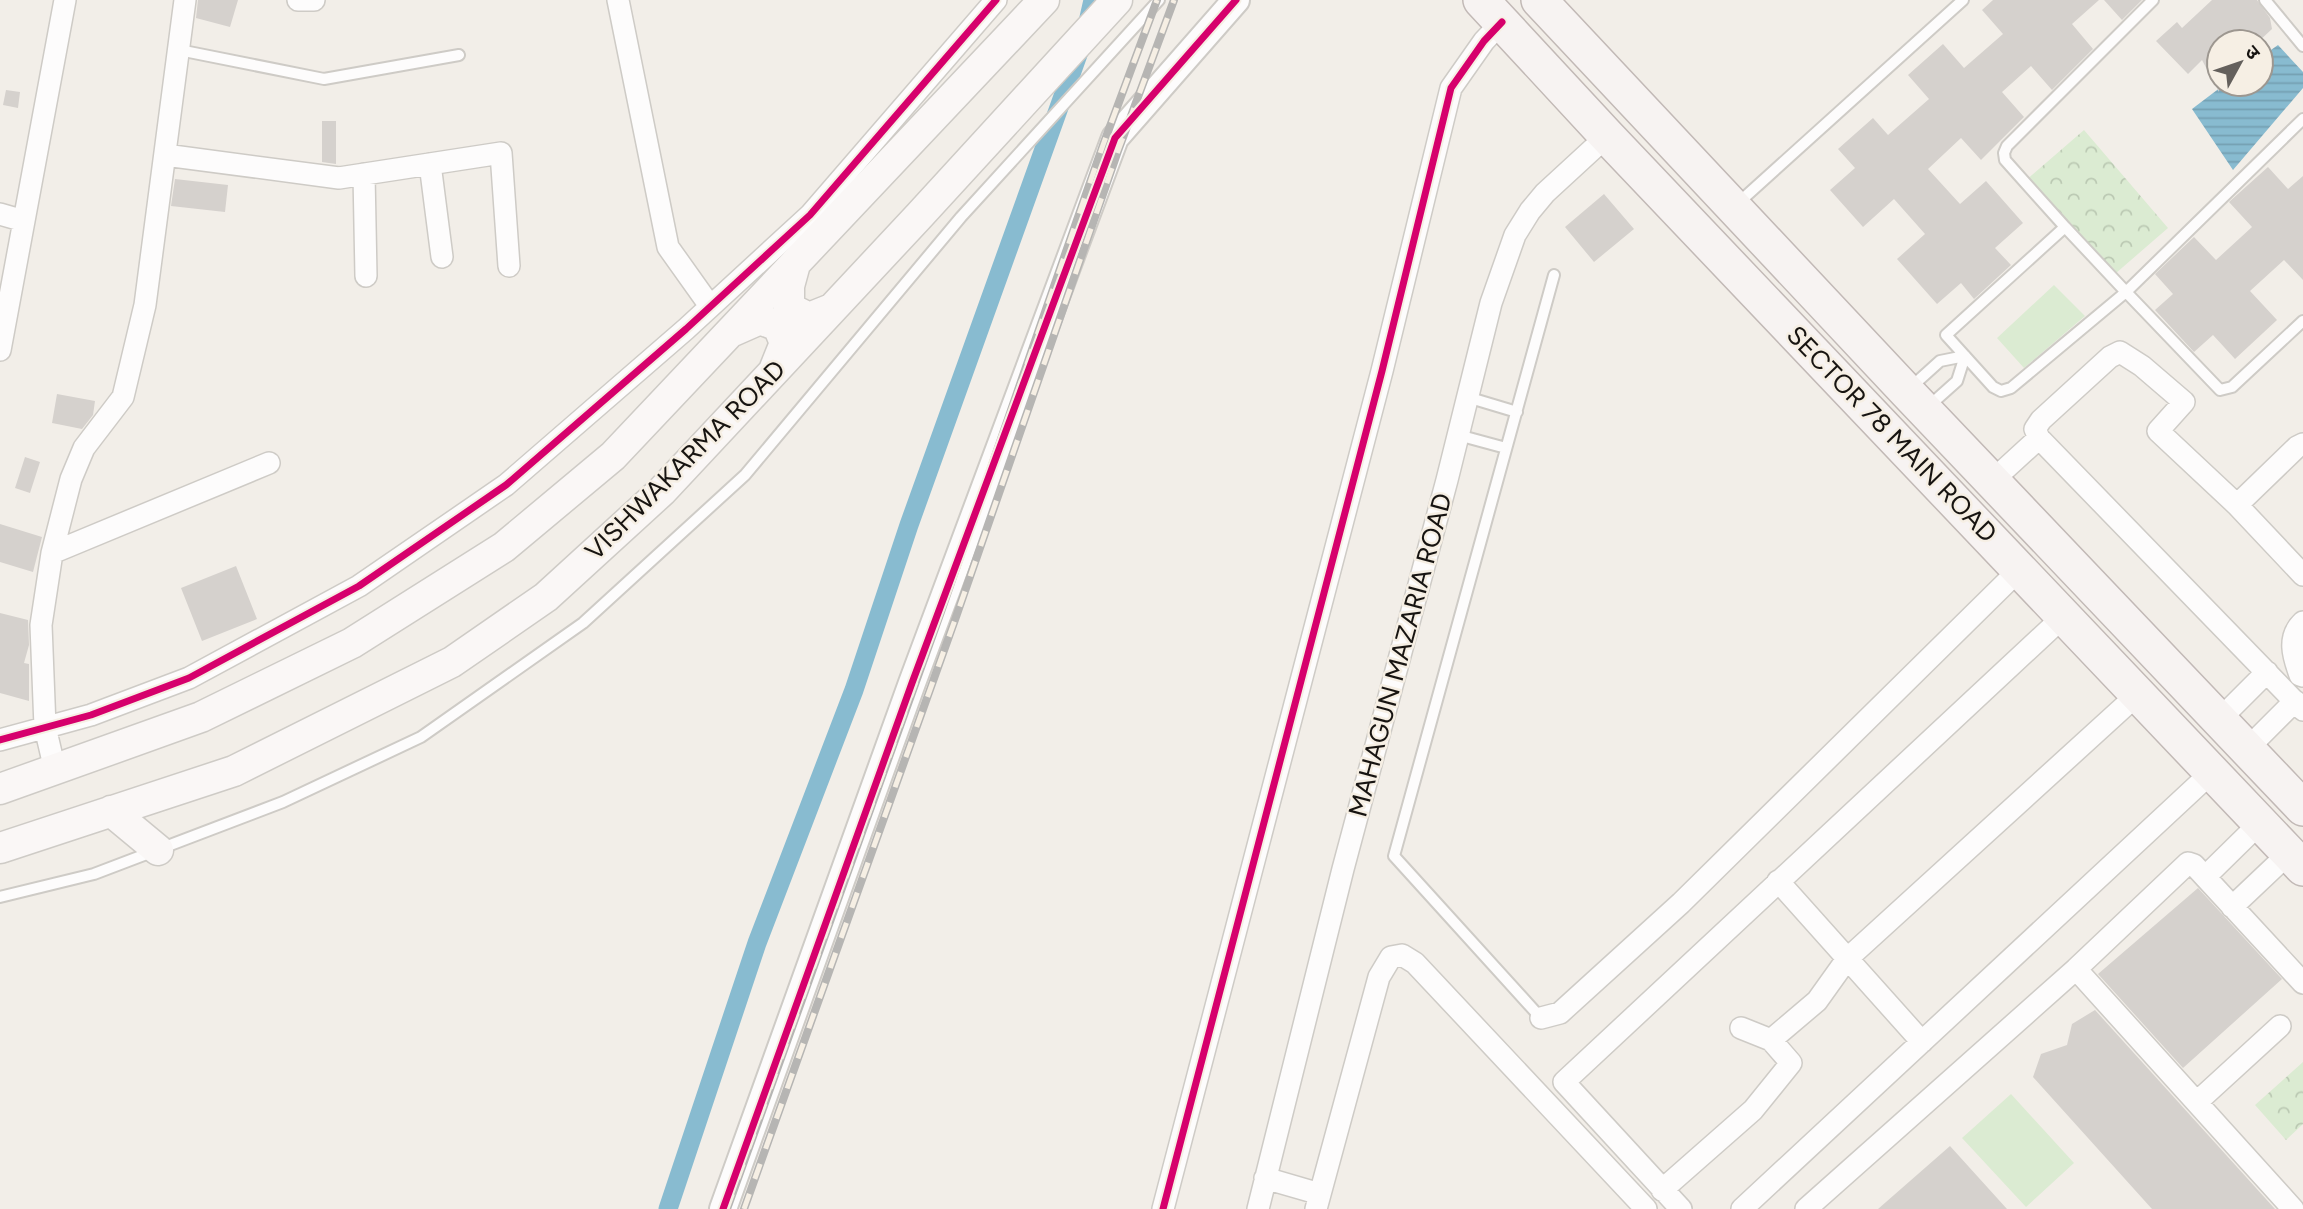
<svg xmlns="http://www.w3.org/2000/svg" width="2303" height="1209" viewBox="0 0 2303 1209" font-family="Figtree,'Noto Sans Devanagari',sans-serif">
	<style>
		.park { fill: url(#park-crowns) }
		.pitch { fill: #dbebd2 }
		.water { fill: url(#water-rules) }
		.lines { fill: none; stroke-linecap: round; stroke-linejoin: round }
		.canal { stroke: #88bbd0; stroke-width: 19 }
		.building { fill: #d5d1cd }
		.service-casing { stroke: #cecbc6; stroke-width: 14 }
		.minor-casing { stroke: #cecbc6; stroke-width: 24 }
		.tertiary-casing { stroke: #cecbc6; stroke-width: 30 }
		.secondary-casing { stroke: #cecbc6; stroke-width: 33 }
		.primary-casing { stroke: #c2b9b6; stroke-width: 38 }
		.service { stroke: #fdfcfc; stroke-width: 10 }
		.minor { stroke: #fdfcfc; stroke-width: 21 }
		.tertiary { stroke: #fdfcfc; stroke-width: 26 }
		.secondary { stroke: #faf7f6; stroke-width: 30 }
		.primary { stroke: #f7f3f2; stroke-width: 35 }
		.rail-casing { stroke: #b6b5b3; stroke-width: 8 }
		.rail { stroke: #f6efe4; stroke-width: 5; stroke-dasharray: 16; stroke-linecap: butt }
		.cycleway-casing { stroke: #f6efe4; stroke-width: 11 }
		.cycleway { stroke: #d6006c; stroke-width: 7 }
		.labels { text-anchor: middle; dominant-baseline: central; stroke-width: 5; stroke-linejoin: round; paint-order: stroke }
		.street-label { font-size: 26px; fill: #171411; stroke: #f6efe4 }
	</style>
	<defs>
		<pattern id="park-crowns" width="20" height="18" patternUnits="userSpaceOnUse" patternTransform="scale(1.75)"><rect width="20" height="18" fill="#dbebd2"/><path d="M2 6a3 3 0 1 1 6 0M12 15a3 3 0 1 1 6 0" fill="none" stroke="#bbc9b3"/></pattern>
		<pattern id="water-rules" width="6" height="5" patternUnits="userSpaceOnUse" patternTransform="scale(1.75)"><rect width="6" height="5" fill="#88bbd0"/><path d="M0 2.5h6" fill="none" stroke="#75a0b2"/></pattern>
	</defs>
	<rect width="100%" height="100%" fill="#f2eee8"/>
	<path class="park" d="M2084 130 2168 228 2108 280 2025 181Z
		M2303 1062V1124L2286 1140 2255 1105Z"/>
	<path class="pitch" d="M2054 285 2085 316 2024 368 1997 338Z
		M2011 1094 2074 1163 2026 1207 1962 1138Z"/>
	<path class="water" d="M2278 45 2303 72V88L2233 170 2192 109 2225 84H2261V57Z"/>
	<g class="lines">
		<path class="canal" d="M668 1209 757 943 854 690 909 525 1085 35 1093 0"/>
	</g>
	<path class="building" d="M198 0H238L230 27 196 18Z
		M1993 0H2099L2072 24 2093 49 2052 90 2031 66 2002 92 2024 117 1981 160 1961 138 1928 169 1960 204 1986 181 2023 223 1995 248 2011 265 1974 299 1961 283 1937 304 1897 259 1925 234 1894 199 1863 227 1830 190 1855 168 1838 149 1873 118 1888 135 1929 99 1908 75 1943 44 1964 68 2003 34 1982 10Z
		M2104 0H2142L2122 20Z
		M2212 0H2257L2270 18 2272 29 2258 42H2219V92L2202 60 2188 74 2156 41 2177 22 2182 28Z
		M6 90 20 92 18 108 3 105Z
		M322 121H336V164L322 162Z
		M2268 167 2288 189 2303 176V280L2284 260 2250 291 2277 320 2235 359 2213 335 2194 352 2155 310 2173 294 2155 274 2194 237 2216 260 2252 227 2229 202Z
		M175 179 228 185 225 212 171 206Z
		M1604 194 1634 229 1594 262 1565 227Z
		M57 394 95 401 93 415 82 429 52 423Z
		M25 457 40 462 30 493 15 488Z
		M0 524 42 537 33 572 0 562Z
		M236 566 257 619 202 641 181 588Z
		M0 613 28 620 29 645 24 663 29 664V701L0 693Z
		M2198 888 2282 979 2183 1068 2098 974Z
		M2095 1010 2275 1209H2152L2033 1077 2041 1054 2067 1045 2072 1024Z
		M1950 1146 2007 1209H1878Z"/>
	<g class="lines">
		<g class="service-casing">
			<path id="service" d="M2265 0 2303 46
				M179 50 324 79 459 55
				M2303 119 2126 292 2065 227 1946 335 1993 387 2001 391 2011 388 2126 292 2220 390 2232 387 2303 321
				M1736 205 1963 0
				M2065 227 2005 160 2004 153 2007 146 2153 0
				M1909 389 1940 361 1965 356 1957 381 1929 406
				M1467 397 1517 412
				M1458 435 1506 448
				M0 897 94 874 283 802 421 737 583 623 745 475 961 217 1159 0
				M1541 1018 1394 856 1554 275"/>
		</g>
		<g class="minor-casing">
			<path id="minor" d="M298 0H314
				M618 0 668 247 710 306
				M165 155 339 178 501 153 509 266
				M430 164 442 257
				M364 174 366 276
				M0 214 24 221
				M0 350 65 0
				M2303 444 2297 447 2237 505 2158 431 2184 402 2142 366 2120 352 2110 357 2041 420 2035 429 2039 438 2303 710
				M1992 481 2039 438
				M2237 505 2303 575
				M52 553 269 463
				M2303 622C2287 637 2293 656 2300 675L2303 676
				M2219 720 2267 672
				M0 740 91 715 189 678 359 586 506 485 686 329 810 215 996 0
				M2247 749 2295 701
				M55 770 45 727 41 625 52 553 71 479 84 448 123 397 145 305 185 0
				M2205 877 2260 823
				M1778 881 1922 1042
				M2232 907 2289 853
				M2076 969 2293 1209
				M1541 1018 1560 1013 1681 903 2020 569
				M1741 1028 1771 1040
				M2197 1102 2280 1026
				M1265 1178 1320 1194
				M1662 1190 1753 1110 1791 1063 1771 1040 1817 1001 1847 959 2138 694
				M1163 1209 1382 371 1451 88 1484 41 1502 22
				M1258 1209 1343 869 1447 480 1491 303 1515 235 1530 211 1545 193 1607 136
				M1316 1209 1379 977 1391 957 1402 955 1415 963 1646 1209
				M1681 1209 1564 1082 2064 616
				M1742 1209 2212 772
				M1806 1209 2076 969 2188 863 2194 865 2303 983"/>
		</g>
		<g class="tertiary-casing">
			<path id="tertiary" d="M723 1209 912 683 1115 138 1236 0"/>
		</g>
		<g class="secondary-casing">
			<path id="secondary" d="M795 264 789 286V308L809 318 829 310
				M733 331 760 319 778 326 785 343 775 368
				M0 789 201 717 352 643 504 547 613 456 1044 0
				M111 811 158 850
				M0 848 234 771 452 662 546 597 662 491 919 216 1117 0"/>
		</g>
		<g class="primary-casing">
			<path id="primary" d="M1481 0 1607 136 2303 868
				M1539 0 1907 392 2303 808"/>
		</g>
		<use href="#service" class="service"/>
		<use href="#minor" class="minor"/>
		<use href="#tertiary" class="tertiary"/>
		<use href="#secondary" class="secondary"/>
		<use href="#primary" class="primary"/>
		<g class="rail-casing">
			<path id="rail" d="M727 1209 941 612 1103 145 1157 0
				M744 1209 956 617 1118 151 1174 0"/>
		</g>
		<use href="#rail" class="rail"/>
		<g class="cycleway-casing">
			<path id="cycleway" d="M0 740 91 715 189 678 359 586 506 485 686 329 810 215 996 0
				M723 1209 912 683 1115 138 1236 0
				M1163 1209 1382 371 1451 88 1484 41 1502 22"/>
		</g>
		<use href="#cycleway" class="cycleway"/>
	</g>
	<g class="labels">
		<g class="street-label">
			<text transform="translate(1892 434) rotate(46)">SECTOR 78 MAIN ROAD</text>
			<text transform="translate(685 460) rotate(-45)">VISHWAKARMA ROAD</text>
			<text transform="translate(1400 655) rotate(-75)">MAHAGUN MAZARIA ROAD</text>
		</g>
	</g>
	<g transform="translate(2240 63) rotate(50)"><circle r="33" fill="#f6efe4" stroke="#9d9790" stroke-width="2"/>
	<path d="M0-5L12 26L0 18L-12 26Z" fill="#64605c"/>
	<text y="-10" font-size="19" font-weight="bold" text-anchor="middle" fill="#171411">उ</text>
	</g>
</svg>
